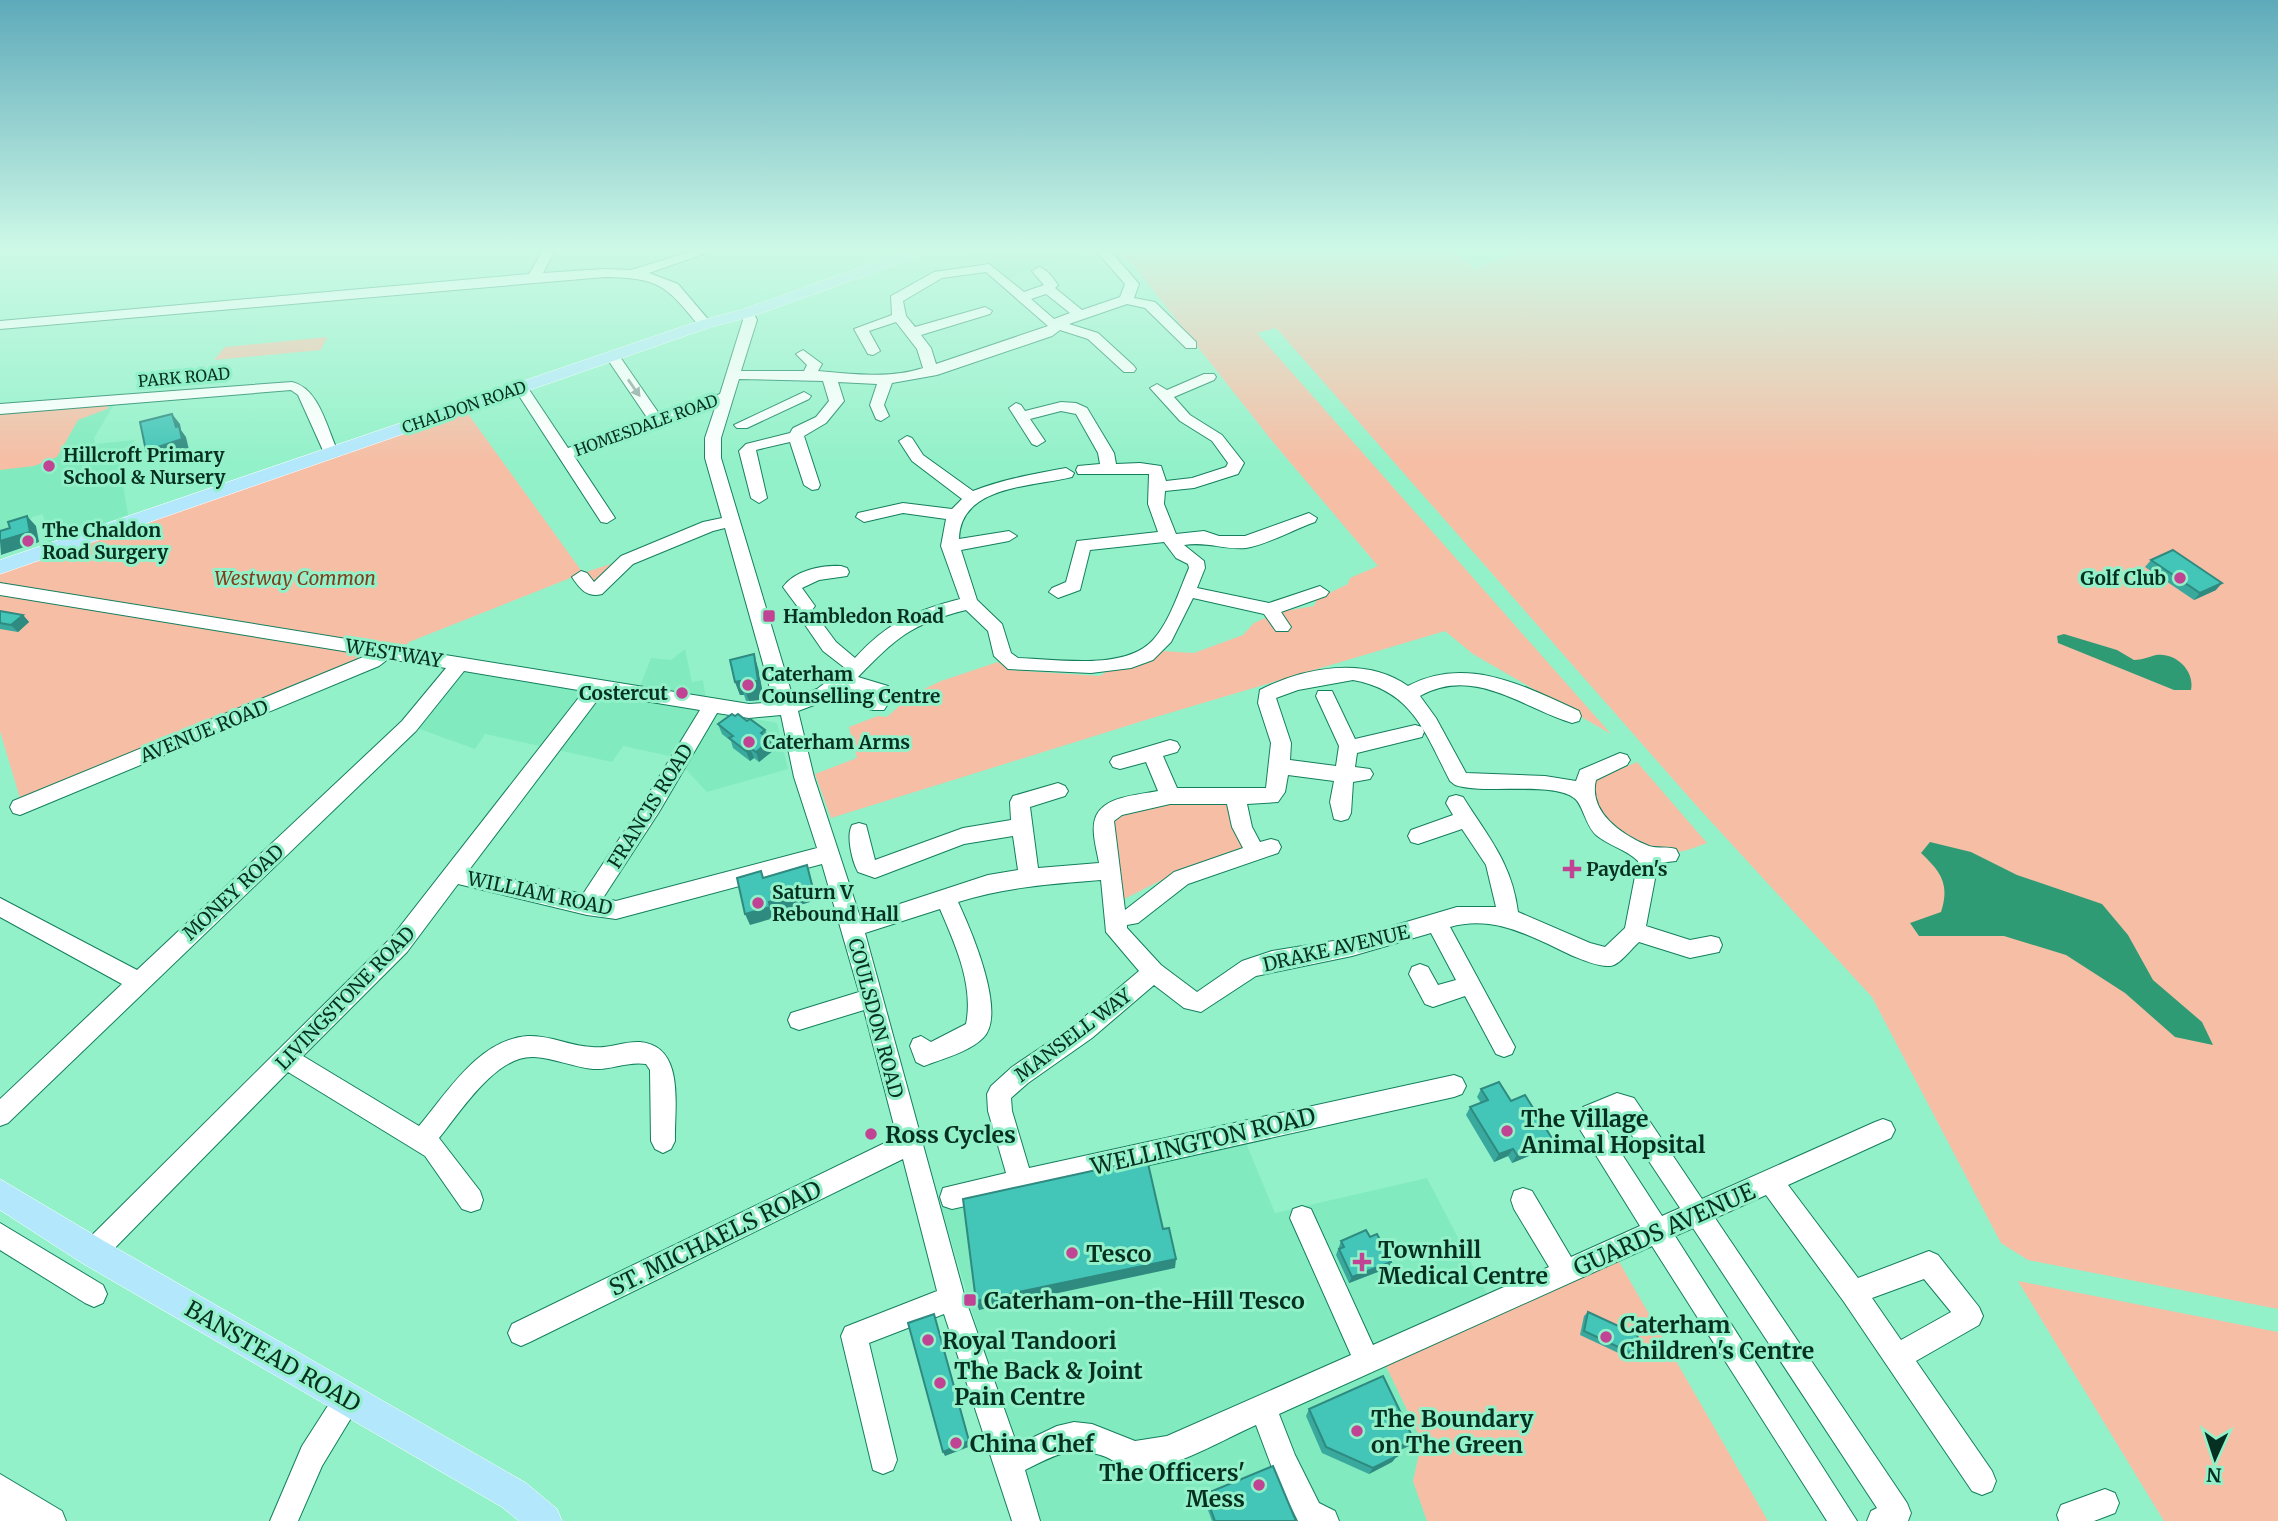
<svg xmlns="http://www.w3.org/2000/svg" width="2278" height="1521" viewBox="0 0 2278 1521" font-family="Merriweather,serif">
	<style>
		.built { fill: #81eabe }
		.green { fill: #f6bea5 }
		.water { fill: #2f9b74 }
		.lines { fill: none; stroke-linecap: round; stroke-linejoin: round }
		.minor-casing { stroke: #137f5d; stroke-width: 2 }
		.major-casing { stroke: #fff; stroke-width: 1 }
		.minor { fill: #fff; fill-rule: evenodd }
		.major { fill: #b3e7fb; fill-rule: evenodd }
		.wall { fill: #3aa99d }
		.shaded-wall { fill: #2f8a80 }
		.building { fill: #43c5b7; stroke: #2f8a80; stroke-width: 2 }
		.oneway { fill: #8fa29c }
		.poi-dot { fill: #c14494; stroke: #93f1c9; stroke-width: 2.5 }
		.labels { text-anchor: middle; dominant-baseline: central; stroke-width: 6; stroke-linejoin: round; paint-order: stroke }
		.far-street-label { font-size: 16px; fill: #063022; stroke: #93f1c9 }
		.poi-label { font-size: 19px; font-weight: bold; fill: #063022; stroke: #93f1c9; text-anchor: start }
		.park-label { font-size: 19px; font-style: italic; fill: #803e1c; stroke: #93f1c9 }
		.street-label { font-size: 19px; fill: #063022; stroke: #93f1c9 }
		.near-poi-label { font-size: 23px; font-weight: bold; fill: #063022; stroke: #93f1c9; text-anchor: start }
		.near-street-label { font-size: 23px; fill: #063022; stroke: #93f1c9 }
	</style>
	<rect width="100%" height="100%" fill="#93f1c9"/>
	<path class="built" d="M959 248H1095L1009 278Z
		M115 403 94 438 95 444 136 440 118 453 128 515 48 543 43 514 33 517 0 543V413Z
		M685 649 692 682 703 680 706 699 749 718 777 723 788 769 707 792 674 757 623 746 612 762 485 734 475 749 417 728 428 718 462 672 635 699 651 658 671 660Z
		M1246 1143 1275 1213 1427 1178 1497 1313 1385 1364 1422 1441 1413 1481 1427 1521H1035L941 1207Z"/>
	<path class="green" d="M1111 248H1453L1478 272V267L1531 248H2278V1309L2028 1260 2001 1243 1872 997 1695 804 1276 328 1257 333 1611 734 1473 654 1445 631 1149 719 831 818 815 774 857 758 849 727 878 716 887 717 906 700 905 698 941 681 998 662 1009 670 1100 676 1106 672 1142 665 1163 651 1194 653 1243 635 1254 623 1279 612 1314 606 1317 599 1348 584 1350 578 1378 566 1273 442 1134 266Z
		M327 337 321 350 214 360 225 347Z
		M110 404 107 409 78 420 57 457 34 466 0 470V413Z
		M466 411 583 573 617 562 597 585 583 573 409 642 404 649 372 658 20 798 0 731V571Z
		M1637 762 1707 843C1698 846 1685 852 1675 852 1647 853 1622 832 1600 818L1593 781Z
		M1176 802H1220L1228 805 1244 847 1241 851 1170 876 1122 900 1111 823 1121 815Z
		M1618 1260 1768 1521H1427L1413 1481 1422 1441 1385 1364Z
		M2018 1281 2278 1332V1521H2164Z"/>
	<path class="water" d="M2064 634 2117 650 2134 660C2142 660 2148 657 2156 655 2176 652 2195 671 2191 690H2174L2058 643 2057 636Z
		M1930 842 1971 852 2017 875 2102 904 2128 935 2153 980 2202 1022 2213 1045 2175 1037 2125 993 2066 955 2004 936H1919L1910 923 1941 912C1950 884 1941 872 1921 853Z"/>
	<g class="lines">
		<g class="minor-casing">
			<path id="minor" d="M544 248H556L543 273 605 269 631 270 702 248H721L649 273 678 284 712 324 710 327H700C666 286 661 278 605 277L0 329V321L529 274Z
				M1104 248 1109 249 1139 284 1134 298 1155 302 1196 342V348H1186L1145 308 1127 304 1069 324 1098 333 1134 366 1136 369 1134 372H1124L1088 339 1060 330 1052 336 937 375 892 383 884 405 889 416 881 421 876 419 870 405 877 384 838 382 844 401 826 423 804 436 820 485 818 489 812 490 804 485 790 442 756 450 767 498 759 503 751 498 739 451 746 444 790 433 793 428 816 417 829 401 823 381 739 379 721 438V458L793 698 817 689 845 668 823 651 801 619 804 615H816L836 642 855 658C888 622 914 611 960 599L941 546 946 519 903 513 864 522 856 517 858 513 903 503 952 509 962 499 912 461 899 441 907 436 912 438 923 455 973 491C1003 479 1034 474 1066 468L1074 473 1072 477C1033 487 960 485 959 539L1009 531 1017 536 1009 541 961 550 977 600 1002 624 1011 653 1018 658C1056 659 1125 671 1153 640 1170 621 1179 591 1189 568L1188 564 1176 558 1164 542 1090 550 1080 590 1058 598 1049 592 1052 588 1066 582 1077 541 1158 532 1148 504 1149 474H1078L1076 470 1078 466 1100 464 1098 453 1076 414 1061 411 1030 419 1045 441 1037 446 1032 444 1009 408 1016 403 1021 405 1025 411 1061 402 1076 403 1087 408 1114 453 1116 464 1140 463 1161 466 1166 481 1192 478 1226 467 1228 463 1212 441 1180 421 1150 388 1157 384 1167 390 1204 374H1214L1216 377 1214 380 1174 397 1190 415 1222 435 1244 463 1238 474 1194 488 1165 491 1164 504 1176 534 1204 531 1219 536H1245L1309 513 1317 518 1315 522C1295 529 1266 545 1246 548 1223 550 1207 541 1184 545L1204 561 1205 568 1197 588 1269 603 1320 586 1329 592 1326 596 1281 612 1291 627 1288 631H1276L1264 614 1193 598 1171 642 1153 660 1131 668 1091 673 1008 669 994 656 988 631 966 610C911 624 897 637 858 677L888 686 891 699 884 710H870L868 705 872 695 847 688 830 699 798 711 814 777 860 917 988 875 1018 870 1013 836 964 844 875 878 858 872C852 861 846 836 852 825L859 823 866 825 875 860 963 828 1011 820 1010 802 1013 796 1058 783 1065 786 1068 791 1065 796 1030 807 1038 868 1099 863C1097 851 1091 831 1095 819 1102 796 1138 795 1158 791L1146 762 1120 769 1113 767 1110 762 1113 757 1170 740 1177 742 1180 747 1177 752 1163 756 1177 788H1266L1271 743 1258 703 1260 690C1304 667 1366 656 1408 686 1466 655 1525 686 1579 711L1581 716 1579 721 1572 723C1521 707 1474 666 1420 696L1436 718 1466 773 1545 776 1576 781 1580 770 1620 753 1627 755 1630 760 1627 765 1596 780C1588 812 1622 835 1649 846 1657 849 1668 846 1676 849L1679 855 1676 861 1658 863 1646 926 1690 940 1711 936 1719 938 1722 945 1719 952 1690 958 1639 942C1631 949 1620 965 1610 966 1599 967 1583 960 1573 956 1534 938 1495 914 1450 927L1515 1047 1512 1054 1504 1057 1496 1054 1465 996 1433 1007 1425 1004 1409 974 1412 967 1420 964 1428 967 1438 985 1456 980 1431 933 1352 956 1256 976 1201 1012 1184 1008 1154 985 1092 1038 1028 1083 1011 1098 1012 1111 1029 1168 1454 1075 1462 1078 1466 1086 1462 1094 1454 1097 952 1209 943 1206 940 1197 943 1188 1006 1173 988 1111 987 1094 991 1086 1012 1067 1076 1024 1139 971 1106 932 1101 880C1052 884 1005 887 958 902 970 928 1008 1014 983 1038 969 1052 942 1059 924 1066L916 1062 910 1046 913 1039 921 1036 931 1042 966 1024C974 985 955 944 940 909L865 933 965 1298 1017 1445 1057 1426 1074 1422 1092 1424 1135 1441 1167 1436 1351 1355 1290 1218 1293 1209 1302 1206 1311 1209 1373 1345 1549 1267 1514 1209 1511 1200 1514 1191 1523 1188 1532 1191 1571 1257 1640 1226 1576 1123 1583 1107 1617 1093 1634 1098 1702 1199 1875 1122 1883 1119 1891 1122 1895 1130 1891 1138 1788 1185 1858 1278 1929 1251 1938 1255 1979 1307 1983 1316 1979 1325 1916 1361 1992 1471 1996 1481 1992 1491 1982 1495 1972 1491 1844 1302 1766 1195 1715 1218 1907 1503 1911 1513 1908 1521H1867L1871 1511 1877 1508 1693 1228 1675 1236 1857 1521H1827L1652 1246 1279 1414 1295 1455 1319 1503 1335 1511 1339 1521H1298L1274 1473 1256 1425C1224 1439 1170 1472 1136 1469 1126 1468 1114 1461 1106 1457 1072 1444 1055 1455 1025 1470L1040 1521H1012L944 1314 869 1343 897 1460 893 1470 883 1474 873 1470 841 1336 845 1327 937 1291 903 1159 530 1342 521 1346 512 1342 508 1333 512 1324 897 1137 864 1010 799 1030 791 1027 788 1020 791 1013 859 992 822 864 616 919 587 915 458 884 407 952 303 1056 419 1126C447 1093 479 1039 528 1036 550 1035 570 1046 592 1047 608 1049 624 1041 640 1042 686 1046 674 1108 675 1141L671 1149 663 1153 655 1149 651 1141 650 1070 646 1064C628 1061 611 1070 593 1069 573 1067 554 1058 534 1057 496 1055 461 1111 439 1138L480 1191 483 1200 480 1209 471 1212 462 1209 425 1156 288 1072 102 1261 93 1265 84 1261 80 1252 84 1243 391 938 584 691 464 671 416 731 8 1123 0 1126V1099L122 984 0 917V898L137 970 402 721 446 668 388 659 379 666 20 815 13 813 10 807 13 801 368 655 0 595V583L749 704 776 702 771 692 725 528 713 531 633 564 602 594C587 598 580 589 572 577L581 571 587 573 594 582 621 556 703 522 722 518 705 458V438L716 405 574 456 615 518 607 523 601 522 514 388 516 385H526L568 448 648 419 606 357 608 354H618L660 415 720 394 743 320 740 313 747 309 752 310 757 320 741 371H804L807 365 796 354 803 350 822 364 818 371C853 374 889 379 923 368L917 349 896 322 869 331 880 351 873 355 868 354 854 329 892 315 891 296 934 272 989 264 1024 292 1044 285 1032 271 1039 267C1047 269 1053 278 1058 285L1055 288 1082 310 1120 297 1125 284 1097 252ZM986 272 1048 326 936 364 931 348 921 335 990 314 992 311 985 307 915 327 906 316 903 301 942 278ZM1046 294 1070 313 1054 319 1031 299ZM1353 680C1413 691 1425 733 1450 781L1455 785C1485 795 1552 781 1574 798 1583 804 1585 825 1596 835 1609 846 1626 849 1638 861L1625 928 1605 947 1590 943 1518 912C1512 863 1488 837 1463 797L1456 795 1449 797 1446 803 1453 815 1411 830 1408 836 1411 842 1418 844 1462 829 1486 865 1496 907H1457L1352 938 1272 951 1242 961 1197 992 1161 965 1127 928V925L1138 923 1188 884 1278 853 1281 847 1278 841 1271 839 1260 842 1252 827 1247 804 1278 802 1285 792 1288 775 1334 781 1330 802 1334 819 1341 821 1348 819 1351 813 1353 782 1370 779 1373 774 1370 769 1355 767 1357 753 1422 737 1424 732 1422 727 1415 725 1355 739 1332 691H1318L1316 696 1339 746 1336 766 1290 760 1291 743 1276 698 1298 690ZM602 694 700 710 645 800 583 894 469 870ZM717 713 749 718 781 715 794 777 817 848 616 901 603 898 659 812ZM1170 804H1227L1232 827 1243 848 1174 872 1125 910 1114 821 1122 815ZM1619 1116 1680 1208 1662 1216 1601 1122ZM1924 1279 1951 1312 1901 1340 1872 1298Z
				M292 382C319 388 327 428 338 452L335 455H325L298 395 291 390 0 414V404Z
				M804 392 811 396 809 399 747 428H737L734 425Z
				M841 566 847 568 849 572 847 576 819 580 802 588 815 606 812 610H800L783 587C795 570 822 565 841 566Z
				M0 1223 103 1285 107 1294 103 1303 94 1307 85 1303 0 1250Z
				M348 1386 358 1390 362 1400 322 1466 298 1521H270L302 1446 338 1390Z
				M0 1474 62 1511 66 1521H0Z
				M2105 1489 2115 1493 2119 1503 2115 1513 2094 1521H2059L2057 1515 2061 1505Z"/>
		</g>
		<g class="major-casing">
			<path id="major" d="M915 248H937L934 251 753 316 711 327 0 574V560L699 321 741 310Z
				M0 1179 104 1241 526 1483 557 1509 562 1521H519L502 1507 82 1263 0 1210Z"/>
		</g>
		<use href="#minor" class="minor"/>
		<use href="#major" class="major"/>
	</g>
	<path class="wall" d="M2151 560 2216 590 2194 600 2145 567Z
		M0 611 23 615 29 622 18 632 0 629Z
		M758 668 763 694 759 695V700L746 701 744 695H740L735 682Z
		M747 721 765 730 774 750 759 762 754 758 750 761 733 748 731 741 722 734 718 724Z
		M1481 1089 1511 1101 1548 1148 1512 1163 1508 1156 1494 1162 1466 1115 1470 1107 1481 1103 1477 1097Z
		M1370 1237 1391 1262 1388 1268 1349 1283 1336 1255 1341 1241Z
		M1588 1312 1633 1354 1629 1358 1580 1335 1584 1316Z
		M1309 1409 1409 1446 1395 1452 1397 1456 1392 1462 1369 1474 1322 1453 1306 1416Z
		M1205 1494 1296 1521H1212L1204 1499Z"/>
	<path class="shaded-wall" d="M172 414 180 424 181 430 186 437 189 450 154 462 146 451 176 427Z
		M27 516 36 526 39 542 1 555 0 541Z
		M2222 583 2216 590 2194 600 2200 593Z
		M23 615 29 622 18 632 11 625Z
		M754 654 758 668 763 694 759 695V700L749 701 744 688Z
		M740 681 744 695H740L735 682Z
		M771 740 774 750 759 762 756 752Z
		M750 748 754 758 750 761 746 751Z
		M807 865 817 900 773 913 774 918 750 925 745 914 769 902Z
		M1553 1140 1548 1148 1512 1163 1517 1155Z
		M1513 1149 1508 1156 1494 1162 1499 1154Z
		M1176 1259 1175 1268 979 1310 976 1301Z
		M1391 1262 1388 1268 1349 1283 1352 1277Z
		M934 1314 971 1446 945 1456 943 1452Z
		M1414 1440 1409 1446 1389 1455 1394 1449Z
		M1397 1456 1392 1462 1369 1474 1373 1468Z"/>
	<path class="building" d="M172 414 176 427 179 426 182 439 146 451 140 422Z
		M27 516 30 532 0 541V531L10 528 8 522Z
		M2173 550 2222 583 2200 593 2151 560Z
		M0 611 23 615 11 625 0 623Z
		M754 654 758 681H754L755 686 741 687 740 681 735 682 730 660Z
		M732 714 735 716 738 714 747 721 750 719 765 730 761 733 771 740 756 752 750 748 746 751 729 738 733 736 718 724Z
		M807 865 813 889 769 902 770 907 745 914 737 878 761 871 763 878Z
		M1499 1082 1511 1101 1525 1095 1553 1140 1517 1155 1513 1149 1499 1154 1470 1107 1488 1100 1481 1089Z
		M1147 1159 1163 1229 1169 1228 1176 1259 976 1301 963 1199Z
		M1366 1230 1370 1237 1377 1234 1391 1262 1352 1277 1339 1249 1344 1247 1341 1241Z
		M1588 1312 1638 1335 1633 1354 1584 1331Z
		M934 1314 969 1441 943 1452 908 1323Z
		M1383 1376 1414 1440 1394 1449 1397 1456 1373 1468 1326 1447 1309 1409Z
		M1273 1466 1296 1521H1215L1205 1494Z"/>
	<defs><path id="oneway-solid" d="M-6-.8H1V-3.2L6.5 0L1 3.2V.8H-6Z" transform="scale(1.75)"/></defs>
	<use class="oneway" href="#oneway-solid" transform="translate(634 388) rotate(55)"/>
	<linearGradient id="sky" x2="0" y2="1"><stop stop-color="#5eaaba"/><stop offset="0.54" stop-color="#cef9e7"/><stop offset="1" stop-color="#cef9e7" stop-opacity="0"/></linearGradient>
	<rect width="2278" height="461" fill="url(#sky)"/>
	<g class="poi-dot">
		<circle cx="49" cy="466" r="7"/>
		<circle cx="28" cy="541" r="7"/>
		<circle cx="2180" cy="578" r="7"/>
		<rect x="762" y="609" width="14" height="14" rx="3.5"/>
		<circle cx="748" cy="685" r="7"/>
		<circle cx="682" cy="693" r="7"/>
		<circle cx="749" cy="742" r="7"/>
		<path d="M1568.5 858.5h7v7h7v7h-7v7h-7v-7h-7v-7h7z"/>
		<circle cx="758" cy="903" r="7"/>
		<circle cx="1507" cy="1131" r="7"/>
		<circle cx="871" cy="1134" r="7"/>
		<circle cx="1072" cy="1253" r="7"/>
		<path d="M1358.5 1251.5h7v7h7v7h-7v7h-7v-7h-7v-7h7z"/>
		<rect x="963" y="1293" width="14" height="14" rx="3.5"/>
		<circle cx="1606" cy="1337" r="7"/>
		<circle cx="928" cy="1340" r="7"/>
		<circle cx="940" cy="1383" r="7"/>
		<circle cx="1357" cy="1431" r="7"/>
		<circle cx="956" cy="1443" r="7"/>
		<circle cx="1259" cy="1485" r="7"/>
	</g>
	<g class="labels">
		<g class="far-street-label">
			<text transform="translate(184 377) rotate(-5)">PARK ROAD</text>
			<text transform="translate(464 407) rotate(-19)">CHALDON ROAD</text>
			<text transform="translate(646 425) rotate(-20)">HOMESDALE ROAD</text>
		</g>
		<g class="poi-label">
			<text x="63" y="455">Hillcroft Primary<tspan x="63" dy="22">School &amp; Nursery</tspan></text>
			<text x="42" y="530">The Chaldon<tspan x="42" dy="22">Road Surgery</tspan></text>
			<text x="2166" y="578" text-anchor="end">Golf Club</text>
			<text x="783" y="616">Hambledon Road</text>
			<text x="762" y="674">Caterham<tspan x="762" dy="22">Counselling Centre</tspan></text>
			<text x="668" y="693" text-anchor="end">Costercut</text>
			<text x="763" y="742">Caterham Arms</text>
			<text x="1586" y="869">Payden's</text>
			<text x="772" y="892">Saturn V<tspan x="772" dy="22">Rebound Hall</tspan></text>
		</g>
		<g class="park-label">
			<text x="295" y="578">Westway Common</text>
		</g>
		<g class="street-label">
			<text transform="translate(394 653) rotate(9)">WESTWAY</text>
			<text transform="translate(204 731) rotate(-22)">AVENUE ROAD</text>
			<text transform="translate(650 806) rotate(-58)">FRANCIS ROAD</text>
			<text transform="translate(233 892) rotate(-43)">MONEY ROAD</text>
			<text transform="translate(540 893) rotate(12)">WILLIAM ROAD</text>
			<text transform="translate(1336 948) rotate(-13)">DRAKE AVENUE</text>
			<text transform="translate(345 998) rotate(-46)">LIVINGSTONE ROAD</text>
			<text transform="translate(876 1018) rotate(75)">COULSDON ROAD</text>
			<text transform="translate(1073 1035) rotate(-37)">MANSELL WAY</text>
		</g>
		<g class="near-poi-label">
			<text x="1521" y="1118">The Village<tspan x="1521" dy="26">Animal Hopsital</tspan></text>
			<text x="885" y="1134">Ross Cycles</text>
			<text x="1378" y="1249">Townhill<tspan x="1378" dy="26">Medical Centre</tspan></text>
			<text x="1086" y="1253">Tesco</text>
			<text x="984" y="1300">Caterham-on-the-Hill Tesco</text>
			<text x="1620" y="1324">Caterham<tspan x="1620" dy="26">Children's Centre</tspan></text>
			<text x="942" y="1340">Royal Tandoori</text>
			<text x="954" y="1370">The Back &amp; Joint<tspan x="954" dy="26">Pain Centre</tspan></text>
			<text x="1371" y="1418">The Boundary<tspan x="1371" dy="26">on The Green</tspan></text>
			<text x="970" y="1443">China Chef</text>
			<text x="1245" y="1472" text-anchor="end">The Officers'<tspan x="1245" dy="26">Mess</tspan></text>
		</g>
		<g class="near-street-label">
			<text transform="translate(1203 1141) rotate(-13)">WELLINGTON ROAD</text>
			<text transform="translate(1664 1229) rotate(-24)">GUARDS AVENUE</text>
			<text transform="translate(715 1238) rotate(-26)">ST. MICHAELS ROAD</text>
			<text transform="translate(273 1356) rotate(30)">BANSTEAD ROAD</text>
		</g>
	</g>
	<g transform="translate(2215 1458) rotate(183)" stroke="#93f1c9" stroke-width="5" paint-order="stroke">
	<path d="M0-5L12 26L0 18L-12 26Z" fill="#063022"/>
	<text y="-10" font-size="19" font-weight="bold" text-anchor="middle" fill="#063022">N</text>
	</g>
</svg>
